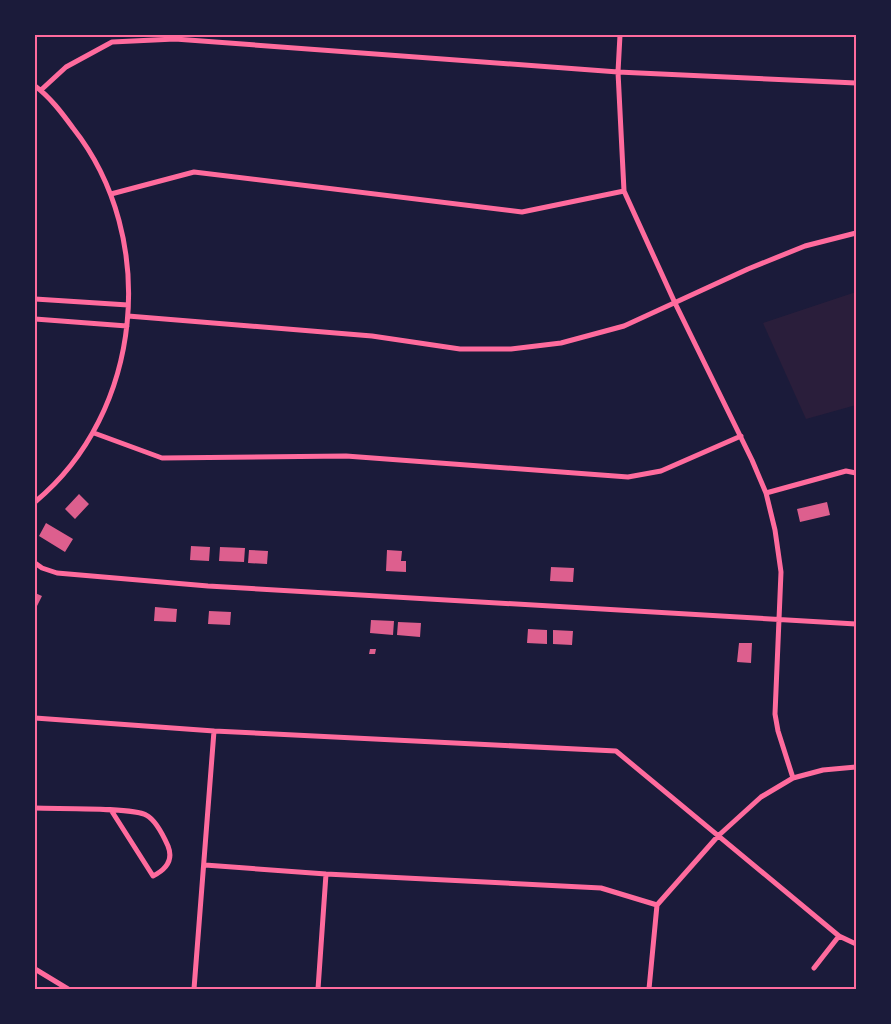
<svg xmlns="http://www.w3.org/2000/svg" width="891" height="1024" viewBox="0 0 891 1024" font-family="Commissioner,sans-serif">
	<style>
		.green { fill: #2a1e3b }
		.building { fill: #dd5f8e }
		.lines { fill: none; stroke-linecap: round; stroke-linejoin: round }
		.minor { stroke: #ff6b9d; stroke-width: 5 }
		.neatline { fill: none; stroke: #ff6b9d; stroke-width: 2 }
	</style>
	<rect width="100%" height="100%" fill="#1b1b3a"/>
	<path class="green" d="M856 292V405L806 419 763 323Z"/>
	<path class="building" d="M79 494 89 504 75 519 65 509Z
		M827 502 830 515 800 522 797 509Z
		M46 523 73 539 65 552 39 536Z
		M191 546 210 547 209 561 190 560Z
		M220 547 245 548 244 562 219 561Z
		M249 550 268 551 267 564 248 563Z
		M387 550 402 551 401 561H406V572L386 571Z
		M551 567 574 568 573 582 550 581Z
		M35 593 42 596 35 610Z
		M155 607 177 609 176 622 154 621Z
		M209 611 231 612 230 625 208 624Z
		M371 620 394 621 393 635 370 633Z
		M398 622 421 623 420 637 397 635Z
		M528 629 547 630V644L527 643Z
		M553 630 573 631 572 645 553 644Z
		M739 643H752L751 663 737 662Z
		M370 649H376L375 654H369Z"/>
	<g class="lines">
		<path class="minor" d="M620 35 618 72 624 191 675 303 752 460 766 493 775 530 781 572 775 714 778 731 793 778
			M35 86C50 97 62 113 73 128 160 238 143 413 35 502
			M41 90 66 67 112 42 175 39 618 72 856 83
			M111 194 194 172 522 212 624 191
			M35 299 128 305
			M128 316 372 336 460 349H511L561 343 624 326 748 269 805 246 856 233
			M35 319 127 326
			M94 433 162 458 346 456 628 477 661 471 741 436
			M766 493 846 471 856 473
			M35 563 42 568 57 573 208 586 856 624
			M35 718 214 731 616 751 839 936 856 944
			M35 808C56 809 132 807 146 815 156 820 164 837 168 846 174 861 165 870 153 876L111 810
			M205 865 326 874 601 888 657 905
			M814 968 839 936
			M35 969 68 989
			M194 989 214 731
			M318 989 326 874
			M649 989 657 905 718 836 761 797 793 778 823 770 856 767"/>
	</g>
	<rect width="891" height="1024" fill="none" stroke="#1b1b3a" stroke-width="72"/>
	<rect x="36" y="36" width="819" height="952" class="neatline"/>
</svg>
